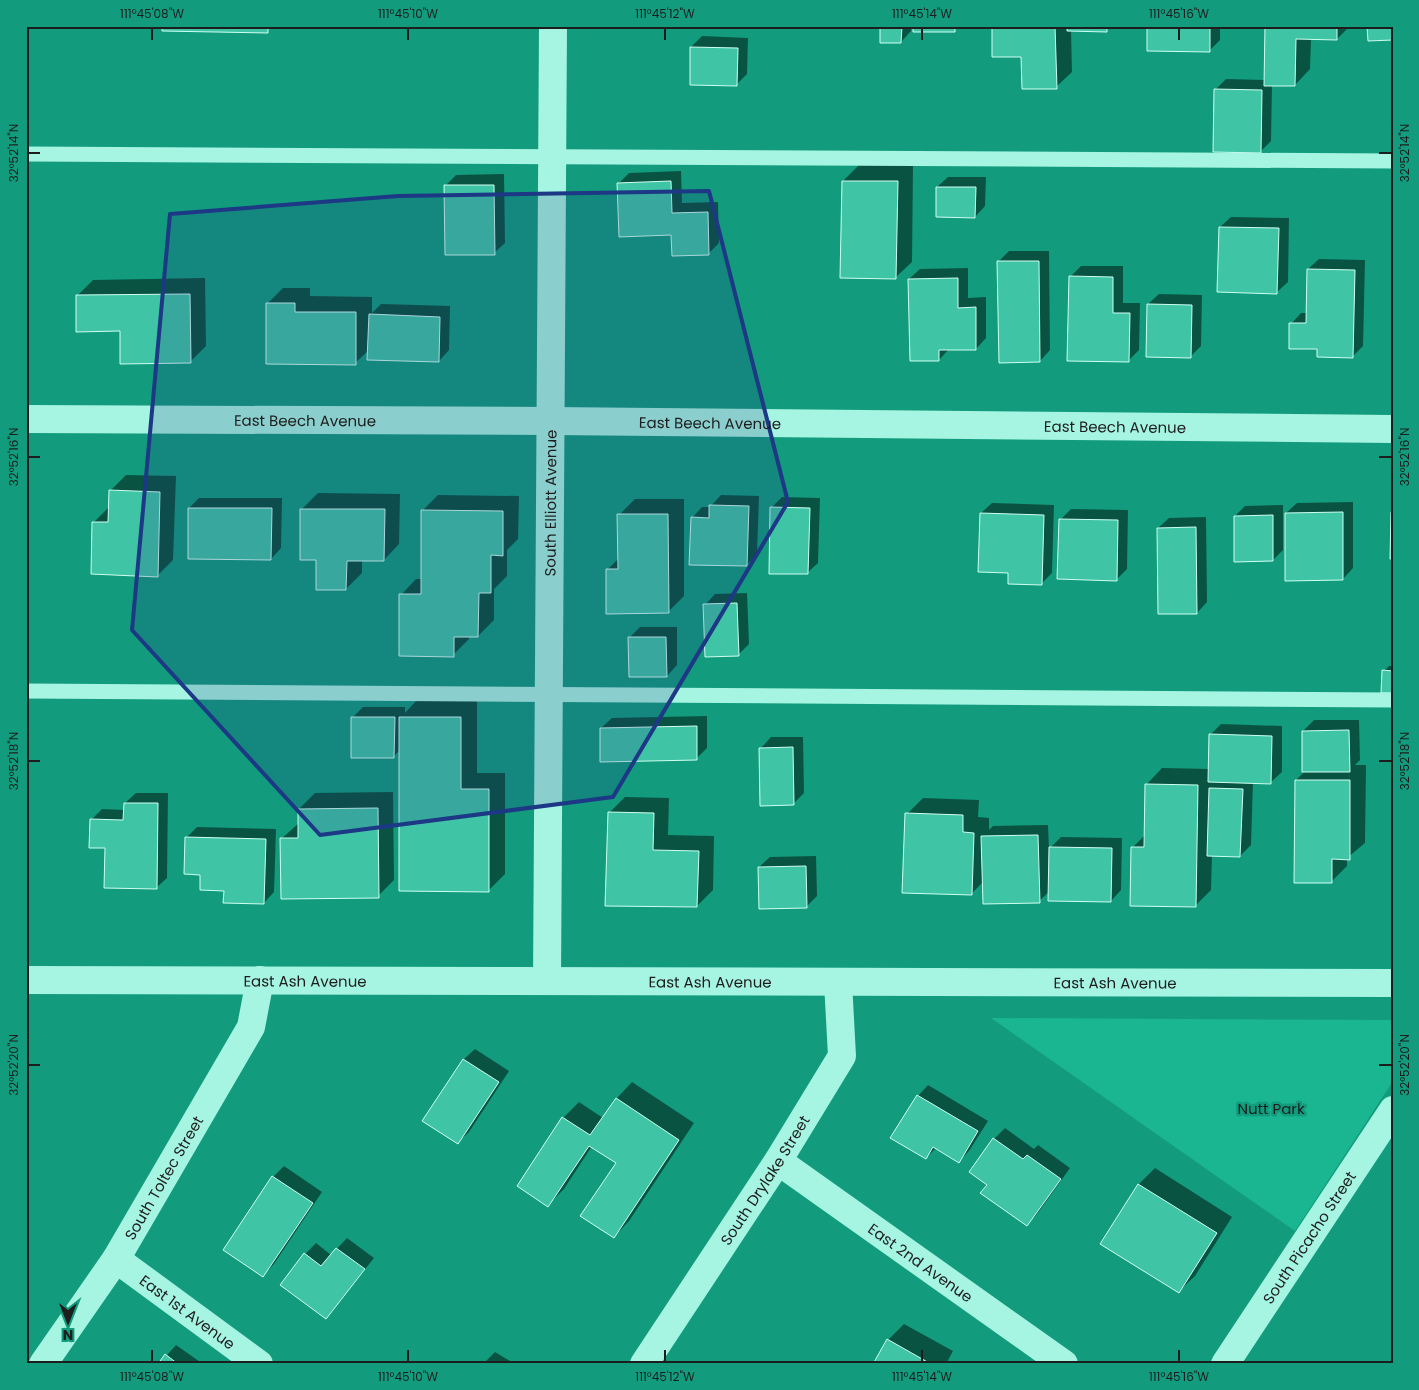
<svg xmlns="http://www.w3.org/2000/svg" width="1419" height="1390" viewBox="0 0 1419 1390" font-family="Poppins,sans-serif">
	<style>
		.green { fill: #19b691 }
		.shadow { fill: #0007 }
		.building { fill: #3fc5a6; stroke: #cffef2 }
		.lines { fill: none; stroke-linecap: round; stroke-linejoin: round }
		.service { stroke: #a6f4e2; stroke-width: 15 }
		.minor { stroke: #a6f4e2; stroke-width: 28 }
		.marked { fill: #1d3884; fill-opacity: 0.2; stroke: #1d3884; stroke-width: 4; stroke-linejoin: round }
		.ticks { fill: none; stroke: #1d1d1d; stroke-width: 2 }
		.labels { text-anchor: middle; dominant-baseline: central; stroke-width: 5; stroke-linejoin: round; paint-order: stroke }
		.street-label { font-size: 15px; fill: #1d1d1d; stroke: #129c7d }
		.park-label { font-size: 15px; fill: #1a1d1c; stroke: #129c7d }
		.neatline { fill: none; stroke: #1d1d1d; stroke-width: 2 }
		.ticks-label { font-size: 12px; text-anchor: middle; fill: #1d1d1d }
	</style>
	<rect width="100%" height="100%" fill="#129c7d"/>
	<path class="green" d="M991 1018 1393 1020V1081L1295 1231Z"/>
	<path class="shadow" d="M911 26V31L901 42 882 27 849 26Z
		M993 26H1111L1106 31 1071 30 1072 72 1056 87Z
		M1148 26H1220V40L1209 51Z
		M1266 26H1350L1337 39H1311L1310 69 1295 85H1272L1271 141 1260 152 1215 90 1226 79 1265 80Z
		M702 36 748 38 747 74 736 85 691 47Z
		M859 165 913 166 912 262 896 277 843 181Z
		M681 171 682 203 718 202 719 243 708 254 672 234 619 183 629 173Z
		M504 174 505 243 494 253 445 186 456 175Z
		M948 177H986L985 206 975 217 937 187Z
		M1231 217 1289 218 1288 282 1277 292 1220 227Z
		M1009 251H1049L1050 350 1040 361 998 262Z
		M1319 259 1365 260 1363 346 1353 356 1318 348 1291 324 1301 313H1307L1308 269Z
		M1081 266H1123V303H1140L1139 350 1128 361 1070 277Z
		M968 268V298L986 297V338L976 349H949L939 360 909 279 920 269Z
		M205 278 206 346 190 362 121 330 77 296 93 280Z
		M283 288H310V296L372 297V313L381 304 450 306 449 350 439 361 369 350 355 363 267 304Z
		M1159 294 1202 295 1201 346 1190 357 1148 304Z
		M126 475 176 476 173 560 157 576 94 522 110 506V491Z
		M318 493 400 494 399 544 384 560H362V573L346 589 317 559 302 509Z
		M438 495 519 496 518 539 507 550V576L494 589V620L478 636H469V639L453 655 401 595 416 579H422V511Z
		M721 495 759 496 757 554 747 565 692 518 702 507H710Z
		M782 497 820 498 818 563 807 573 771 508Z
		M199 498H282L281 548 271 559 189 508Z
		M635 499H684V596L668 612 607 570 619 558V515Z
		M1353 502V568L1343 579 1286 513 1297 503Z
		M992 503 1054 505 1052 573 1041 584 1009 572 981 513Z
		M1283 505V550L1273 560 1235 516 1245 506Z
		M1071 509 1128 510 1127 569 1117 579 1060 520Z
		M1206 517 1207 602 1197 613 1158 528 1169 518Z
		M747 593 749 644 738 655 705 605 715 594Z
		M640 627H677V665L667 676 629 638Z
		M1389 666H1393V692L1384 671Z
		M416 701H477V773H505V874L489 890 400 750 393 757 353 717 363 707H405V713Z
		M707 716V748L696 759 601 728 612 718Z
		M1314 720H1359L1360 760 1355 765H1366L1365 843 1347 858V866L1331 882 1296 780 1304 772 1303 731Z
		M1221 724 1282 726V772L1271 782H1253L1251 845 1240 856 1212 855 1211 890 1195 906 1133 847 1146 834 1147 784 1162 768 1210 769V735Z
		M771 737H803L804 793 793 804 761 748Z
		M393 792 394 880 378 896 281 839 299 823V809L315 793Z
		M136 793H168L167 878 156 888 107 847 91 820 102 809 125 810V803Z
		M625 797 669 798 668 835 714 836 713 890 697 906 609 813Z
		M923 798 979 800 978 817 989 818V830L993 826 1048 825 1049 849 1061 837 1122 838 1121 890 1111 901 1050 891 1039 901 983 882 971 894 907 814Z
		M197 827 276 829 274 892 264 903 225 890 201 873 186 838Z
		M816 856 817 896 806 907 759 867 770 857Z
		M475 1049 509 1071 469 1132 458 1142 424 1120 464 1059Z
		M632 1082 694 1123 629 1221 614 1237 617 1163 592 1146 564 1189 548 1205 563 1118 579 1102 603 1118 617 1098Z
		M928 1085 988 1121 969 1151 959 1161 936 1148 926 1158 918 1096Z
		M1005 1128 1034 1149 1038 1145 1070 1168 1037 1214 1027 1225 989 1184 994 1139Z
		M284 1166 322 1192 274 1264 263 1275 225 1250 273 1177Z
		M1155 1168 1232 1217 1195 1276 1179 1291 1102 1243 1139 1184Z
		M347 1238 374 1258 326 1318 305 1254 316 1243 331 1255Z
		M904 1324 953 1351 946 1364H874L888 1340Z
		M176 1345 203 1364H159Z
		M495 1352 515 1364H483Z"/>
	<path class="building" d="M162 26H268V33L162 31Z
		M848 26H902L901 43H880V28Z
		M913 26H955V32H913Z
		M992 26H1055L1057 89H1022L1021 57H992Z
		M1067 26H1107V32L1067 31Z
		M1147 26H1210V52L1147 51Z
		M1265 26H1337V40L1296 39 1295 86H1264Z
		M1367 26H1393V40L1368 41Z
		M690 47 738 48 737 86 690 85Z
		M1214 89 1262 90 1261 153 1213 152Z
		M671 181 672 213 708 212 709 255 672 256 671 235 619 237 617 183Z
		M842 181H898L896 279 840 278Z
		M444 185H494L495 255H445Z
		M936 187H976L975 218 936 217Z
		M1219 227 1279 228 1277 294 1217 292Z
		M997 261H1039L1040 362 999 363Z
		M1307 269 1355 270 1353 358 1317 357V349H1289V323H1306Z
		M1069 276 1113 277V313H1130L1129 362 1067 361Z
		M958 278V308L976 307V350H939V361H910L908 279Z
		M190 294 191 363 120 364V331L76 332V295Z
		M266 303H295V312H356V365L266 364Z
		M1147 304 1192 305 1191 358 1146 357Z
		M369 314 440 317 439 362 367 360Z
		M109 490 160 492 158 577 91 574 92 522H108Z
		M709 505 749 506 747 566 689 565 691 517 709 518Z
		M770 507 810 508 808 574H769Z
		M188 508H272L271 560 188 559Z
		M300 509H385L384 561H347L346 590H316V560H300Z
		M421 510 503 511V556L491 555V593H479L478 637H454V657L399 656V594H421Z
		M1343 512V580L1285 581V513Z
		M1391 512H1393V559H1390Z
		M980 513 1044 515 1042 585 1008 584V573L978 572Z
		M617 514H668L669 613 606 614V569H618Z
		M1273 515V561L1234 562V516Z
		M1059 519 1118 520 1117 581 1057 579Z
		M1196 527 1197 614H1158L1157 528Z
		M737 603 739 656 705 657 703 604Z
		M628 637H666L667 677H629Z
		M1382 670 1393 671V693H1381Z
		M351 717H395L394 758H351Z
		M399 717H461V789H489V892L399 891Z
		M697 726V760L600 762V728Z
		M1349 730 1350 772H1302V731Z
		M1209 734 1272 736 1271 784 1208 782Z
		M793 747 794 805 760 806 759 748Z
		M1295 780H1350V860L1332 859V883H1294Z
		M1145 784 1198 785 1196 907 1130 906 1131 847H1144Z
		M1209 788 1243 789 1240 857 1207 856Z
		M124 803H158L157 889 104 888 105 848H89L90 819 123 820Z
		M378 808 379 898 281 899 280 838H298V809Z
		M608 812 654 813 653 850 699 851 697 907 605 906Z
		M905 813 963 815V832L974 833 972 895 902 893Z
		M1038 835 1040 903 983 904 981 836Z
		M185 837 266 839 264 904 223 903 224 891 200 890V875L184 874Z
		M1049 847 1112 848 1111 902 1048 901Z
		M806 866 807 908 759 909 758 867Z
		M463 1059 499 1082 458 1144 422 1121Z
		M917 1095 978 1131 959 1163 933 1147 926 1159 890 1138Z
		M616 1098 679 1140 614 1238 580 1216 616 1163 589 1146 548 1207 517 1186 562 1117 590 1135Z
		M993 1138 1023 1159 1027 1155 1061 1179 1027 1226 980 1193 987 1185 969 1172Z
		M272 1176 313 1203 263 1277 223 1250Z
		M1138 1184 1217 1233 1179 1293 1100 1244Z
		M336 1248 365 1269 326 1319 280 1285 304 1253 321 1266Z
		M887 1339 931 1364H873Z
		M165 1354 178 1364H158Z"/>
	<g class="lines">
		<path class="service" d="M26 154 1393 161
			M26 691 1393 700"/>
		<g class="minor">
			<path id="s1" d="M26 419 550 421 1393 429"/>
			<path id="s2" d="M26 980 1393 983"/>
			<path id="s3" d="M547 981 553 26"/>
			<path id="s4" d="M778 1161 1064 1364"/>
			<path id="s5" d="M116 1259 259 1364"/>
			<path id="s6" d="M43 1364 116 1259 251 1027 260 980"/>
			<path id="s7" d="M644 1364 778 1161 842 1056 838 982"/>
			<path id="s8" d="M1225 1364 1393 1110"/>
		</g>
	</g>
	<path class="marked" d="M709 191 788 502 613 797 320 835 132 630 170 214 398 196Z"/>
	<path class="ticks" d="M152 28V40M408 28V40M665 28V40M922 28V40M1179 28V40M28 153H40M1379 153H1392M28 457H40M1379 457H1392M28 761H40M1379 761H1392M28 1065H40M1379 1065H1392M152 1350V1362M408 1350V1362M665 1350V1362M922 1350V1362M1179 1350V1362"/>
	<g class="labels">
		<g class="street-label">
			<text stroke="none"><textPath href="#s1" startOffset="279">East Beech Avenue</textPath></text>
			<text stroke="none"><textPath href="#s1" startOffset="684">East Beech Avenue</textPath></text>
			<text stroke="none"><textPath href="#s1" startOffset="1089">East Beech Avenue</textPath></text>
			<text stroke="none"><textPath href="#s3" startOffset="478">South Elliott Avenue</textPath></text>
			<text stroke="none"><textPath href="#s2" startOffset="279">East Ash Avenue</textPath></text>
			<text stroke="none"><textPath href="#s2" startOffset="684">East Ash Avenue</textPath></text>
			<text stroke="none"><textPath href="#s2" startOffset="1089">East Ash Avenue</textPath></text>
			<text stroke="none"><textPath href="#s6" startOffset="222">South Toltec Street</textPath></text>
			<text stroke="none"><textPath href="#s7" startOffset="220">South Drylake Street</textPath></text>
			<text stroke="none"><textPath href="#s8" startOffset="152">South Picacho Street</textPath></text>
			<text stroke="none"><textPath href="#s4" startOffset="175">East 2nd Avenue</textPath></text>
			<text stroke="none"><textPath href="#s5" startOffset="89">East 1st Avenue</textPath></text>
		</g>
		<g class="park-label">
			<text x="1271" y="1108">Nutt Park</text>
		</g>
	</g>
	<rect width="1419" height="1390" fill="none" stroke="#129c7d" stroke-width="55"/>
	<g transform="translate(68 1322) rotate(180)" stroke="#129c7d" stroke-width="4" paint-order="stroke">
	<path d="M0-4L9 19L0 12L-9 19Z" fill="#1d1d1d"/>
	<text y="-8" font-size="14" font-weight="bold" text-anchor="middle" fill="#1d1d1d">N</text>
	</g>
	<rect x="28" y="28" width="1364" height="1334" class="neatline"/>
	<g class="ticks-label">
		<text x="152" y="18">111°45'08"W</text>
		<text x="408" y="18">111°45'10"W</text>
		<text x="665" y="18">111°45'12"W</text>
		<text x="922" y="18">111°45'14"W</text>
		<text x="1179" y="18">111°45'16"W</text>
		<text transform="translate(1405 153) rotate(-90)" y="4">32°52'14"N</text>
		<text transform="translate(14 153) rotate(-90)" y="4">32°52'14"N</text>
		<text transform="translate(1405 457) rotate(-90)" y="4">32°52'16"N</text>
		<text transform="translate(14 457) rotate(-90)" y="4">32°52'16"N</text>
		<text transform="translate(1405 761) rotate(-90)" y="4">32°52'18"N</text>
		<text transform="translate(14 761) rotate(-90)" y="4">32°52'18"N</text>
		<text transform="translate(1405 1065) rotate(-90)" y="4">32°52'20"N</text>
		<text transform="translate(14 1065) rotate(-90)" y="4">32°52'20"N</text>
		<text x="152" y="1381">111°45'08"W</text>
		<text x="408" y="1381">111°45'10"W</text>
		<text x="665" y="1381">111°45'12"W</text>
		<text x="922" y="1381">111°45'14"W</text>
		<text x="1179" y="1381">111°45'16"W</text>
	</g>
</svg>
